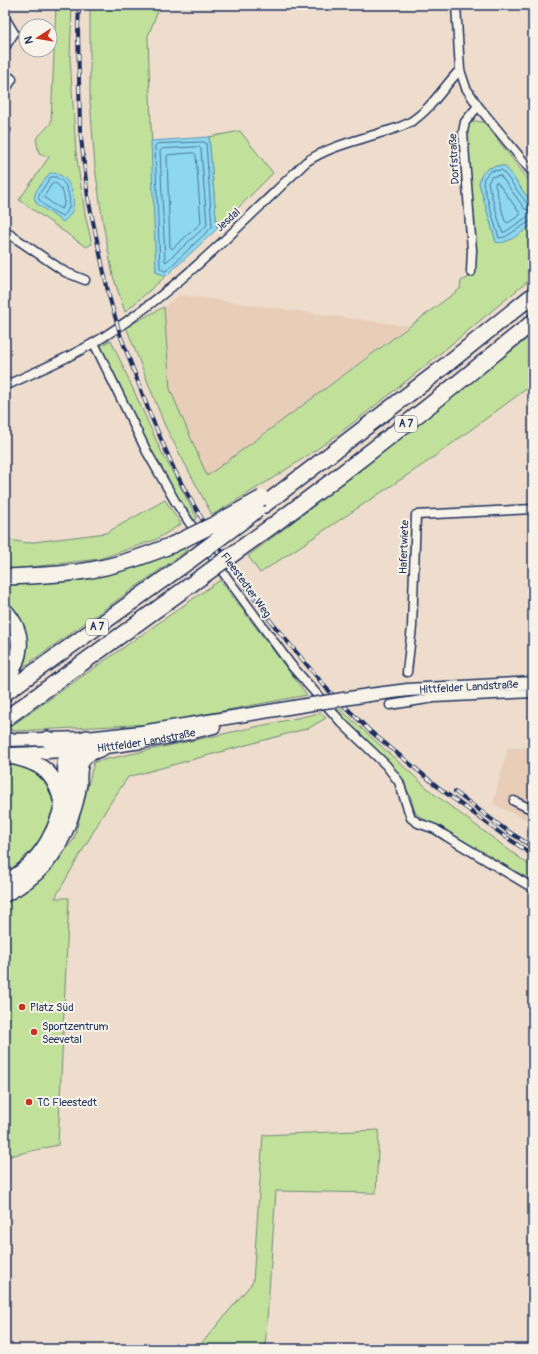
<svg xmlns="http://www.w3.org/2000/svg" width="538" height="1354" viewBox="0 0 538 1354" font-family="Pangolin,sans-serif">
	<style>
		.built { fill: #e8cdb8 }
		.green { fill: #c1e19a; stroke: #6e887c }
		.water { fill: #8ed8ef; stroke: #6094b5 }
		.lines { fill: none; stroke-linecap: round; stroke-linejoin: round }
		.shore { stroke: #497398; stroke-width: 1 }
		.minor-casing { stroke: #1b2f5e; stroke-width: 11 }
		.secondary-casing { stroke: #1b2f5e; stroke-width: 15 }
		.motorway-casing { stroke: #1b2f5e; stroke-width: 18 }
		.minor { stroke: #f7f3e8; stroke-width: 8 }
		.secondary { stroke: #f7f3e8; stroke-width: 12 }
		.motorway { stroke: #f7f3e8; stroke-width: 15 }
		.rail-casing { stroke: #1b2f5e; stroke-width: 4 }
		.rail { stroke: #f7f3e8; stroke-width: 2.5; stroke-dasharray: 8; stroke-linecap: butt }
		.secondary-bridge-casing { stroke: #1b2f5e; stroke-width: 15; stroke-linecap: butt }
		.motorway-bridge-casing { stroke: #1b2f5e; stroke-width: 18; stroke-linecap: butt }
		.secondary-bridge { stroke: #f7f3e8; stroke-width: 12 }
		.motorway-bridge { stroke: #f7f3e8; stroke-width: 15 }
		.poi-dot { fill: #c8321e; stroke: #f7f3e8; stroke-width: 1.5 }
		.labels { text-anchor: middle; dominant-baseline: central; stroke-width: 4; stroke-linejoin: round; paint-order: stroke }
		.shield { fill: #f7f3e8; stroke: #5d6a87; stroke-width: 1 }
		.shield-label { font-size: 10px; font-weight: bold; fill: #1b2f5e }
		.street-label { font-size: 11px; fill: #1b2f5e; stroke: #f7f3e8 }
		.poi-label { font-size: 11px; fill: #1b2f5e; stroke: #f7f3e8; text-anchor: start }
	</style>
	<rect width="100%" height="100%" fill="#edc"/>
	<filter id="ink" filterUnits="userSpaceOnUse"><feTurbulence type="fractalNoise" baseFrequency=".025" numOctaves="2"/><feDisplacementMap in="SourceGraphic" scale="8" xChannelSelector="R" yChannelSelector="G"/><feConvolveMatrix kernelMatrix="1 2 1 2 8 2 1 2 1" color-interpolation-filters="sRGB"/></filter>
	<g filter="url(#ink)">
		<path class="built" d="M180 295 408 326 207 476 169 387 168 345 164 307Z
			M508 748H533V823L493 804Z"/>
		<path class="green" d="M56 5H72L70 58 76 152 85 214 92 244 86 247 19 200 49 157 39 153 36 139 51 123Z
			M90 5H160L148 36 156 272 166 276 125 312 113 276 103 223 95 167 90 101Z
			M475 121 483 122 488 127 533 186V205L505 166H497L489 168 479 183 496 242 507 241 533 224V277C468 330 404 385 337 435 297 464 254 490 212 515L165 426 126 327 164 307 170 389 207 476 460 289 461 281 474 275 475 257 466 133 468 125Z
			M240 131 273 173 217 229 209 137Z
			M533 334V384L427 462 260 573 248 556 360 471Z
			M111 340 160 449 197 518 194 520 170 486 151 452 99 347Z
			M165 500 181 524 155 540 99 559 5 570V539L26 543 106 533Z
			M183 547 186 551 19 670 5 605V583Z
			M220 580 307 695 153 724 16 731 7 729Z
			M339 708 434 794 533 868V881L420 817 415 812 411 798 402 779 385 760 332 709Z
			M320 713 326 718 309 728 128 777 107 808 55 898H69L58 1145 5 1157V900L11 898 57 862 74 839 94 762Z
			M5 762C17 765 37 767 45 776 52 783 57 800 56 810 54 828 21 864 5 873Z
			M379 1130 376 1193 276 1191 265 1349H197L253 1282 263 1135Z"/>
		<path class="water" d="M209 137 217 229 166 276 156 272 151 141Z
			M497 166H505L533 205V224C525 230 506 246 496 242L479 183C481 172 486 168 497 166Z
			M50 173C70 172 79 199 70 215 68 218 65 220 63 222L37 204 34 198 36 191Z"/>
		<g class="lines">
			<path class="shore" d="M204 142 206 143 212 227 166 271H164L160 268 155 146 157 144Z
				M199 147 201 149 207 225 166 262 165 261 160 151 162 149Z
				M194 153 196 155 201 223 172 249 170 247 167 156 168 155Z
				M51 177H56C58 179 62 180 64 183 70 192 73 209 63 216 55 213 43 206 38 198L40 193Z
				M496 182 498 183 520 213V215L508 223 505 221 495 185Z
				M53 183H55C64 188 67 201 62 209L54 205 44 197Z
				M533 206 528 205 502 170 490 171 484 178 483 184 499 238 505 237 529 222 533 221
				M533 211 525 209 500 175 491 177 488 183 502 232H505L527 217 533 216"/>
			<g class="minor-casing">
				<path id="minor" d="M456 5 460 70 466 88 478 106 533 173
					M5 18 14 33 5 47
					M5 74 12 79 5 91
					M5 129 6 130 5 132
					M5 231 65 272 85 280
					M471 272 472 250 463 132 465 122 478 106
					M94 343 147 452 175 501 222 571 291 665 342 723 386 765 399 782 411 818 418 823 435 829 446 836 533 888
					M5 386C39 370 74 356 105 336 180 288 242 223 306 162 328 147 355 141 380 133 391 130 403 127 412 121 432 108 444 86 460 70
					M407 672 412 627 416 515 533 509
					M390 705 434 698 533 693
					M514 801 533 810"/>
			</g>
			<g class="secondary-casing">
				<g id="secondary">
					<path id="s1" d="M369 695 408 690 533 683"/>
					<path d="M5 740 87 738 141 732 312 704"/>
					<path id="s2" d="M12 754C80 751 147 745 214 727"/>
				</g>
			</g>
			<g class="motorway-casing">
				<path id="motorway" d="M264 505 431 377 533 295
					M276 523C364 458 449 391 533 322
					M5 577C32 576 59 575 85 571 116 566 146 556 174 544
					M5 611C27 635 21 658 5 683
					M5 693 189 561
					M5 719 200 578
					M47 739 63 747 74 758
					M5 755C37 761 55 769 62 803
					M5 882C42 865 62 824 66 785 67 775 63 761 68 751 71 743 80 740 87 738
					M5 894C37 877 56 857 68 823 71 815 74 808 76 799 77 795 78 789 79 784 79 776 78 768 82 760 86 753 95 751 102 748"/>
			</g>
			<use href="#minor" class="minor"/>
			<use href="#secondary" class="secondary"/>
			<use href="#motorway" class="motorway"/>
			<g class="rail-casing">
				<path id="rail" d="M79 5 78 29 80 129 88 198 109 296 121 337 150 414 174 469 185 490 211 534 241 580 272 623 327 689 370 731 443 791 503 835 533 855
					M455 792 506 830 533 847"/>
			</g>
			<use href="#rail" class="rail"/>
			<g class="secondary-bridge-casing">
				<path id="secondary-bridge" d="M312 704 369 695"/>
			</g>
			<g class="motorway-bridge-casing">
				<path id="motorway-bridge" d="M174 544 217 523 262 498
					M189 561 257 510
					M200 578 276 523"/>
			</g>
			<use href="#secondary-bridge" class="secondary-bridge"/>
			<use href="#motorway-bridge" class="motorway-bridge"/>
		</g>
	</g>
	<g class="poi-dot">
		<circle cx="22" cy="1007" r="4"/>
		<circle cx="34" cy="1032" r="4"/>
		<circle cx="29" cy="1102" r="4"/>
	</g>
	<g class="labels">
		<g class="shield">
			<rect x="395" y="416" width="22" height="16" rx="3"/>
			<rect x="86" y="619" width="22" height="16" rx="3"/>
		</g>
		<g class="shield-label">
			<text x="406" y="424">A 7</text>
			<text x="97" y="627">A 7</text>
		</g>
		<g class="street-label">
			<text transform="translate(454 159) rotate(-93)">Dorfstraße</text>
			<text transform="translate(228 220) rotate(-43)">Jesdal</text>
			<text transform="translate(404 547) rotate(-88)">Hafertwiete</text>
			<text transform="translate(246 585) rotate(54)">Fleestedter Weg</text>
			<text stroke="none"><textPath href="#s1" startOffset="100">Hittfelder Landstraße</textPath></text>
			<text stroke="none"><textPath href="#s2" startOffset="135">Hittfelder Landstraße</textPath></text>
		</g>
		<g class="poi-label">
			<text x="30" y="1007">Platz Süd</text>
			<text x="42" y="1026">Sportzentrum<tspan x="42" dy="13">Seevetal</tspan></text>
			<text x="37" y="1102">TC Fleestedt</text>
		</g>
	</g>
	<rect width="538" height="1354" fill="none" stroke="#f7f3e8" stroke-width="20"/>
	<rect x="10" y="10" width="518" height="1334" fill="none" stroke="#1b2f5e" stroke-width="1.5" filter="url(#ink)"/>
	<g transform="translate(38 38) rotate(258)"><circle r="19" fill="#f7f3e8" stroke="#9fa5b1"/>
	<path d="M0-3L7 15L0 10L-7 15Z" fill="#c8321e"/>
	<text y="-6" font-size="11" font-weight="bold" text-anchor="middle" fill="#1b2f5e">N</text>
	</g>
</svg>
